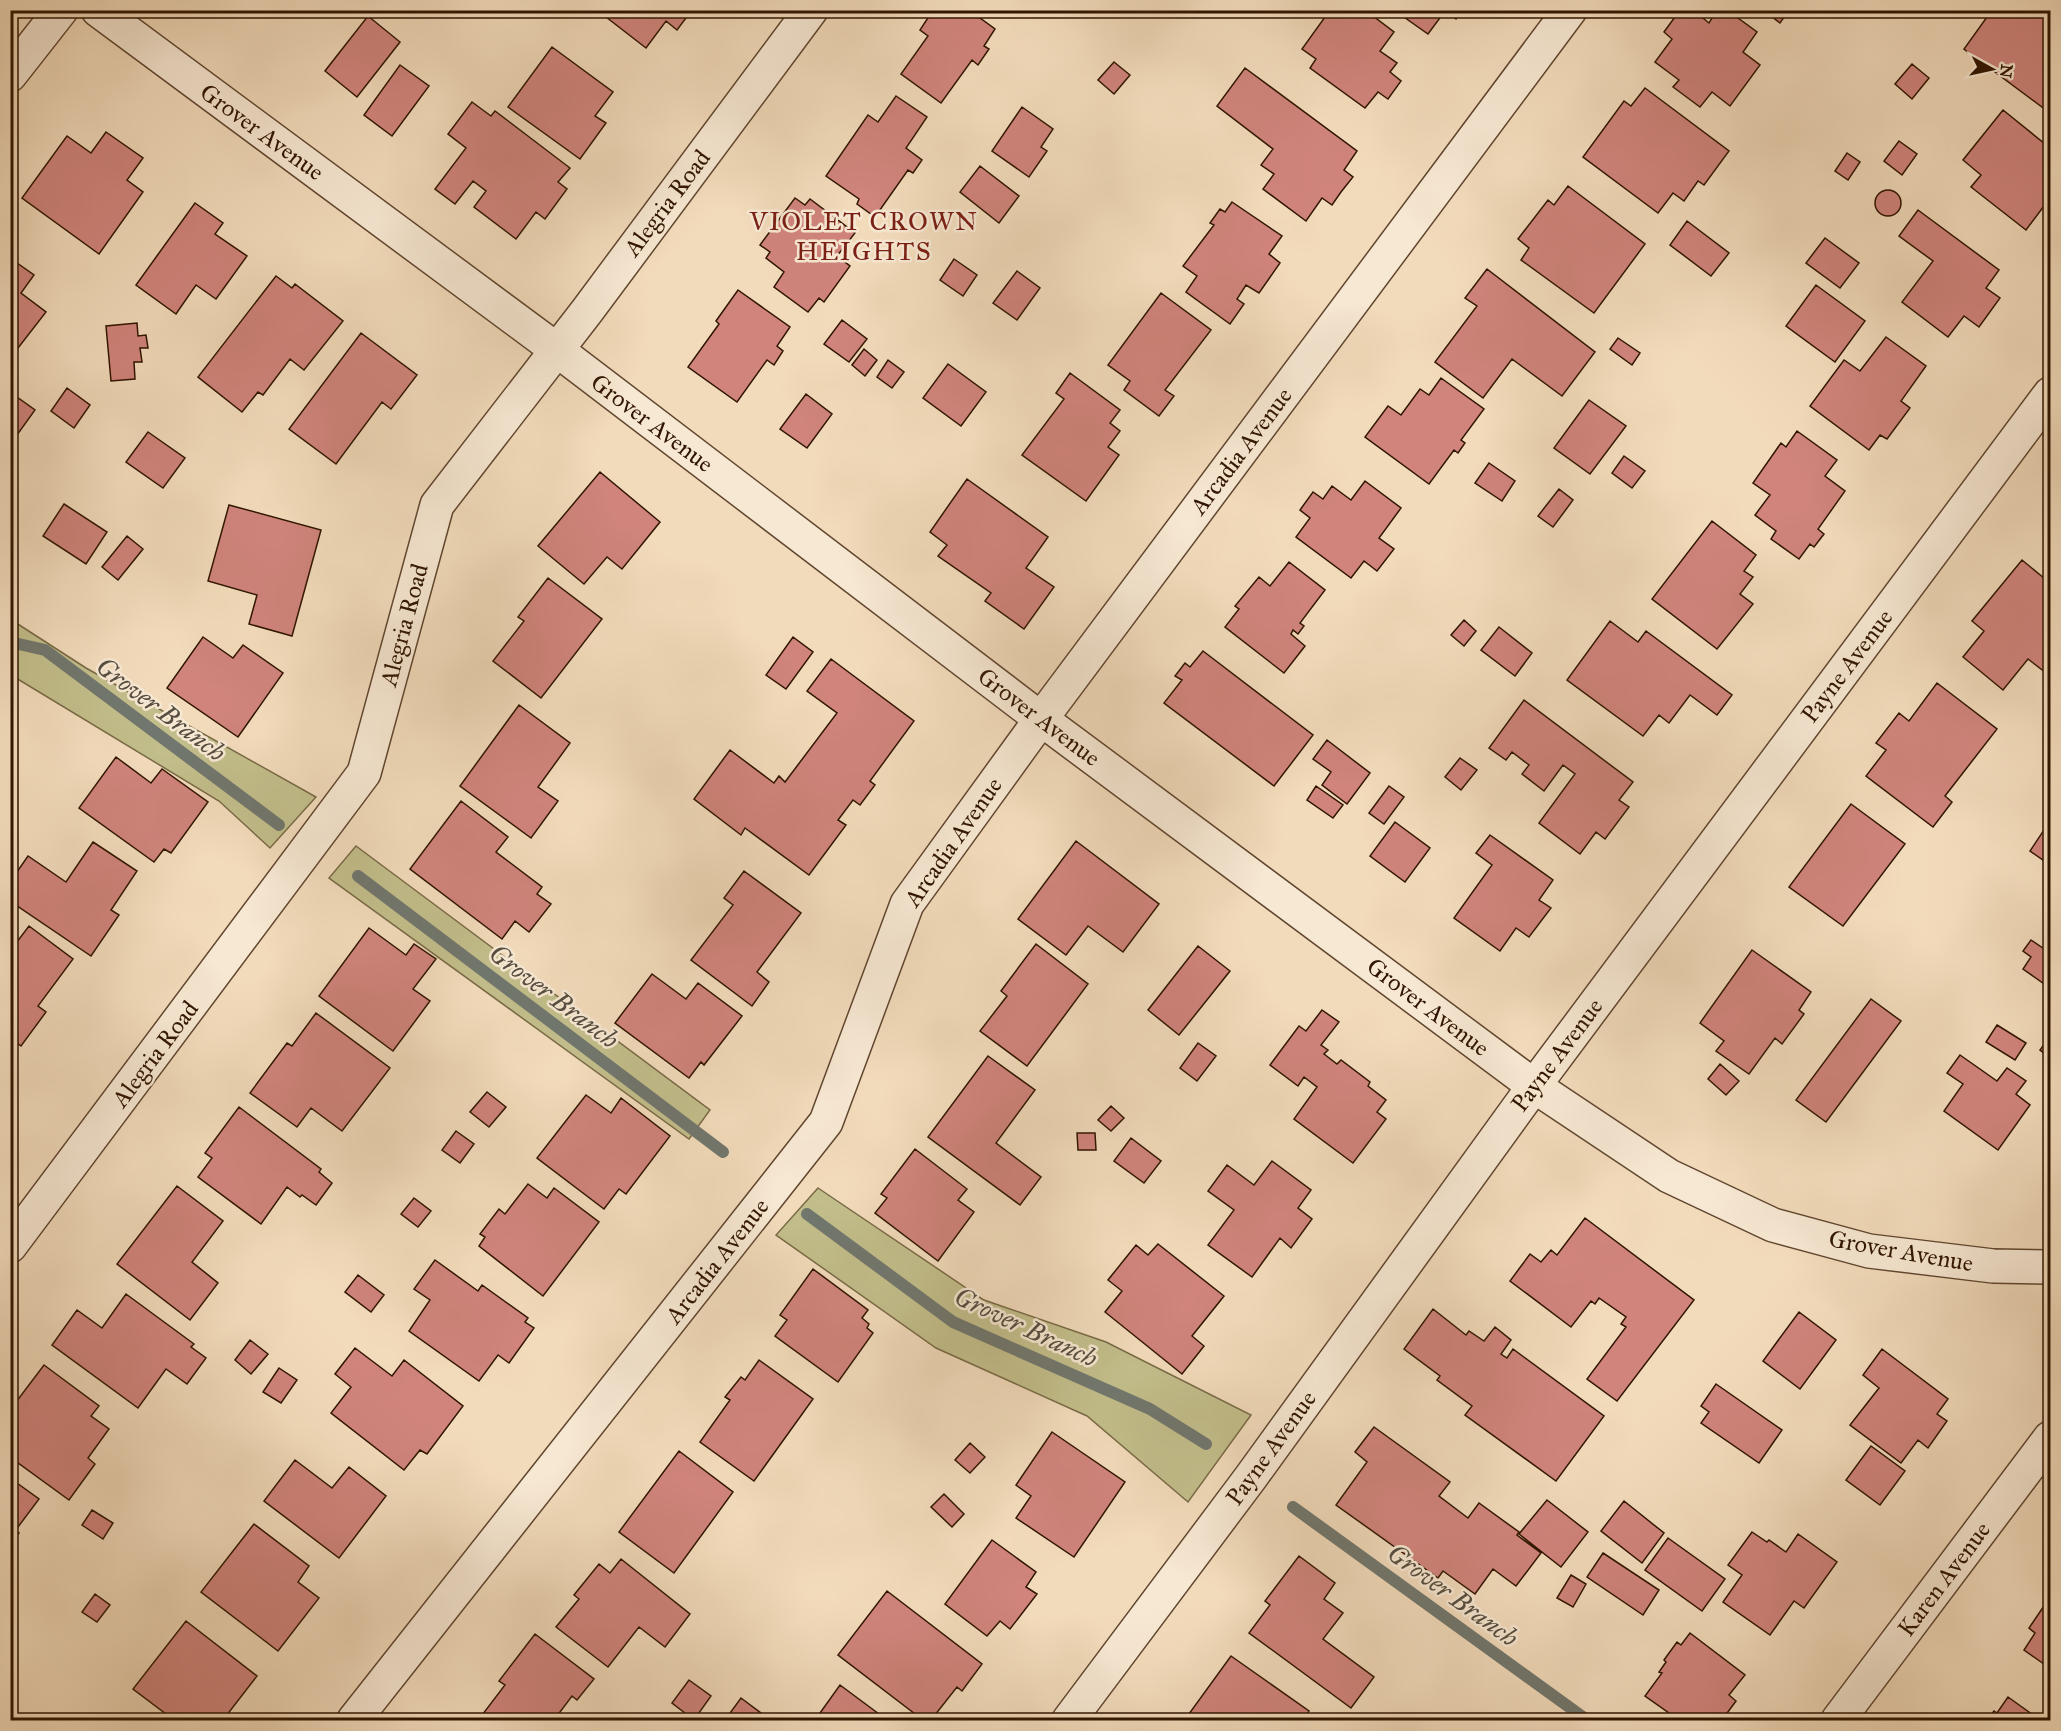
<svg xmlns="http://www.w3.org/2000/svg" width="2061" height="1731" viewBox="0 0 2061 1731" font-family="'IM FELL Great Primer',serif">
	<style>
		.green { fill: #c2be8b; stroke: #796a46; stroke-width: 1.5 }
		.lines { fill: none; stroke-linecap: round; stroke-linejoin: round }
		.stream { stroke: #71776e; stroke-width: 12 }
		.building { fill: #d0847c; stroke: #301500; stroke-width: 1.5 }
		.minor-casing { stroke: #60462f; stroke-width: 36 }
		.minor { stroke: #f7e8d3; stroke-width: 33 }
		.labels { text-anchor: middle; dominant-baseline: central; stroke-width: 5; stroke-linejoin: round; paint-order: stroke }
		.street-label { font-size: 24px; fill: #301500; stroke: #f7e8d3 }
		.neighbourhood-label { font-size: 26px; letter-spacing: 1.5px; fill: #7a1f14; stroke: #f7e8d3 }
		.water-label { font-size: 26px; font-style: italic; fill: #564e40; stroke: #f7e8d3 }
	</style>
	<rect width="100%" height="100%" fill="#f2dbbb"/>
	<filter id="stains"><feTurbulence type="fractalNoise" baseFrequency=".00333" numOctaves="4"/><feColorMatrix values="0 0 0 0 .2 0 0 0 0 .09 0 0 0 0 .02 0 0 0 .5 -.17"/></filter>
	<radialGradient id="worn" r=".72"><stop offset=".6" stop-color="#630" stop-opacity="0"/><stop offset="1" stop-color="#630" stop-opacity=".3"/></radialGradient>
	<path class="green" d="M10 619 86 668 316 797 270 848 219 801 11 675Z
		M356 846 710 1110 689 1139 329 878Z
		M818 1188 984 1300 1106 1342 1251 1415 1188 1502 1087 1416 936 1348 776 1235Z"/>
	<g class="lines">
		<path class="stream" d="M10 642 45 650 279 825
			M358 876 723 1152
			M807 1214 953 1322 1150 1409 1206 1444
			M1293 1507 1587 1720"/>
	</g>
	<path class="building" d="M597 10H692L677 30 666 21 646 48Z
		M933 10H969L995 29 984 46 989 49 978 65 972 60 941 103 901 74 928 36 920 30Z
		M1330 10H1365L1394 32 1380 51 1397 63 1390 72 1401 81 1388 99 1378 92 1365 108 1310 68 1316 59 1302 49Z
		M1394 10H1461L1456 19 1445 11 1428 34Z
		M1680 10H1693L1709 23 1717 10H1727L1757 32 1743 52 1760 65 1730 106 1712 92 1700 107 1673 87 1679 80 1655 62 1672 39 1664 32Z
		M1763 10H1789L1780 23Z
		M1992 10H2041L2050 17V113L1964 49Z
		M368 16 400 42 357 97 325 71Z
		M552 47 613 92 595 116 606 123 580 159 508 107Z
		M1114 62 1130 75 1114 94 1098 80Z
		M1912 64 1929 78 1912 99 1895 84Z
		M400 65 429 86 392 136 364 115Z
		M1245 68 1357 151 1344 170 1353 177 1341 192 1332 205 1322 198 1306 221 1263 189 1274 174 1261 165 1273 149 1217 106Z
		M1645 88 1729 151 1704 185 1698 181 1684 201 1673 193 1658 213 1583 157 1624 101 1631 106Z
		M896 96 927 117 906 148 922 160 913 173 908 170 875 217 857 204 859 199 826 176 868 115 878 122Z
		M472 102 491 116 495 111 570 168 558 182 567 189 545 219 536 212 516 239 474 207 486 191 473 181 455 204 435 189 466 148 448 134Z
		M1022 107 1053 129 1041 147 1047 151 1029 177 992 151Z
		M2003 110 2050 148V209L2049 211 2044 206 2026 230 1971 187 1981 175 1963 160Z
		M106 132 143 158 127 180 143 192 99 254 22 198 67 136 91 153Z
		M1899 141 1917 154 1902 175 1884 161Z
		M1847 153 1860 162 1848 180 1835 171Z
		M980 166 1019 196 999 223 960 192Z
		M1568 186 1645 244 1594 313 1521 260 1529 248 1518 239 1548 200 1554 205Z
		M1875 203a13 13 0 1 1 26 0a13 13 0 1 1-26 0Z
		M795 198 805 205 810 199 855 233 837 256 850 266 824 302 819 298 808 312 774 287 784 272 766 258 770 252 760 245Z
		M1232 202 1282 236 1269 254 1280 263 1259 293 1246 285 1237 299 1244 304 1230 324 1186 292 1197 276 1183 266 1214 225 1210 223 1220 209 1225 212Z
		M195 203 223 223 215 234 247 256 216 299 196 285 176 314 136 285Z
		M1918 210 1999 270 1986 288 2000 298 1979 327 1964 316 1948 337 1902 302 1933 261 1899 236Z
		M1687 221 1729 253 1711 276 1670 245Z
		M1825 238 1859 263 1840 288 1806 263Z
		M10 258 34 275 21 293 46 312 11 357Z
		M954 259 977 275 963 296 940 280Z
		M1487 269 1595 352 1562 396 1512 359 1483 398 1435 362 1477 306 1465 298Z
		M1017 271 1040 288 1017 320 993 303Z
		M276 276 292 288 295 284 343 321 304 370 290 359 263 395 258 392 242 412 198 377Z
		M1816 285 1865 321 1835 362 1786 326Z
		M738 290 790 327 777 346 783 351 774 365 767 360 737 402 688 367 719 324 716 321Z
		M1161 293 1211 330 1165 390 1174 396 1159 416 1124 390 1130 381 1108 365Z
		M842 320 867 339 849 362 824 344Z
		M137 323 138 336 146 335 148 348H140L142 362H134L135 379 111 381 106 326Z
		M361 333 417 375 391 409 382 402 336 464 289 429Z
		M1886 337 1926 366 1901 401 1910 408 1887 439 1880 435 1869 450 1810 406 1844 360 1860 371Z
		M1618 338 1640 353 1632 365 1610 349Z
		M864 349 877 360 865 376 852 365Z
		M888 360 904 372 892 388 877 377Z
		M948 364 986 392 961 426 923 398Z
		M1070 373 1120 410 1110 423 1120 431 1108 447 1119 455 1086 501 1022 455 1064 399 1056 393Z
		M1441 378 1484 409 1461 440 1465 443 1458 453 1454 450 1429 484 1365 437 1388 406 1401 415 1420 389 1429 395Z
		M67 388 90 405 74 428 51 411Z
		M10 392 35 410 17 435 10 430Z
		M806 394 832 414 807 448 780 429Z
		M1589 400 1626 426 1590 474 1554 448Z
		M1797 431 1837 460 1825 476 1845 491 1818 529 1824 534 1814 547 1810 544 1799 559 1771 539 1776 531 1755 515 1770 495 1753 483 1781 443 1786 447Z
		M148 432 185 458 163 488 126 462Z
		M1624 456 1645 471 1632 488 1612 473Z
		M1489 463 1515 481 1502 501 1475 483Z
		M600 472 660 522 622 569 607 557 584 584 538 546Z
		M967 479 1048 537 1026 568 1054 587 1024 629 985 601 991 593 938 556 947 545 930 532Z
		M1365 481 1401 508 1379 538 1394 549 1377 571 1364 561 1351 578 1296 537 1310 518 1300 510 1313 492 1323 499 1332 486 1351 500Z
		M1559 489 1573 500 1553 527 1538 516Z
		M64 504 107 532 86 564 43 536Z
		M229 505 321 530 292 636 249 624 257 595 208 581Z
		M1712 521 1756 555 1744 571 1753 577 1740 594 1753 604 1717 649 1652 599Z
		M127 536 143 549 118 580 102 567Z
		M2022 560 2050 583V676L2028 659 2003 690 1963 657 1984 631 1972 621Z
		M1289 562 1325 590 1300 623 1304 626 1298 634 1293 630 1291 634 1305 646 1284 673 1225 627 1239 609 1235 606 1259 577 1270 586Z
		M548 578 602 619 541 698 493 661 524 621 518 617Z
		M1464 620 1476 631 1464 646 1451 635Z
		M1610 621 1638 642 1646 631 1732 695 1717 715 1690 695 1669 723 1659 715 1643 736 1567 680Z
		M1499 627 1532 653 1515 676 1481 650Z
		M203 637 233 658 243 645 283 673 238 737 167 688Z
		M793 637 813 652 786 689 766 675Z
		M1203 651 1313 735 1274 786 1164 703 1182 680 1175 676 1185 663 1190 667Z
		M831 659 914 721 870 781 875 785 860 805 853 800 838 820 846 825 809 875 745 828 741 835 694 799 730 750 774 783 779 776 785 782 837 713 807 691Z
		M1937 683 1997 729 1945 796 1952 802 1933 827 1866 776 1886 750 1876 743 1899 713 1909 721Z
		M1524 700 1633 782 1619 800 1629 807 1605 839 1596 832 1580 854 1539 823 1575 774 1563 765 1544 791 1522 774 1529 765 1512 752 1506 760 1489 748Z
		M519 705 570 743 538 787 558 801 531 838 460 786Z
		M1327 740 1370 773 1347 804 1322 785 1331 772 1313 759Z
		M116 757 151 783 162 769 208 802 171 853 164 849 154 862 79 808Z
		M1460 758 1477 770 1461 790 1445 777Z
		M1316 786 1343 805 1333 818 1307 800Z
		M1389 786 1404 797 1384 824 1369 813Z
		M461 801 508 837 496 852 542 887 537 894 551 904 529 932 515 921 502 939 410 869Z
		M1851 804 1905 844 1843 926 1789 887Z
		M2050 821V865L2030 851Z
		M1395 822 1430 848 1405 882 1370 856Z
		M1490 835 1553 880 1539 900 1551 908 1529 937 1516 928 1500 951 1454 918 1492 865 1476 853Z
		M1076 841 1159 904 1123 952 1088 926 1066 955 1018 919Z
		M93 842 137 871 111 910 119 915 91 956 10 901V882L28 856 66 882Z
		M744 871 801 913 757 972 769 982 752 1006 691 960 733 905 724 898Z
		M29 926 73 959 38 1006 46 1012 21 1046 10 1038V951Z
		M369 928 406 955 414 944 436 959 413 989 430 1001 393 1051 319 996Z
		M2031 940 2050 953V988L2023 969 2031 957 2023 951Z
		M1036 944 1088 984 1027 1066 980 1031 1007 996 1001 991Z
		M1198 946 1230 971 1179 1035 1148 1010Z
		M1752 950 1811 992 1799 1010 1804 1014 1782 1044 1775 1038 1749 1074 1716 1051 1724 1041 1700 1023Z
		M652 974 686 999 698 983 742 1016 704 1065 701 1062 689 1078 615 1023Z
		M1871 999 1901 1021 1826 1122 1796 1100Z
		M1322 1010 1339 1022 1321 1045 1328 1050 1324 1054 1337 1064 1341 1060 1370 1082 1368 1086 1386 1100 1377 1112 1386 1119 1353 1163 1294 1119 1317 1087 1304 1077 1298 1086 1270 1065 1299 1026 1306 1031Z
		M316 1013 390 1068 342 1131 311 1108 297 1127 250 1093 287 1043 292 1046Z
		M1997 1025 2026 1043 2015 1060 1986 1042Z
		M2050 1036V1058L2040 1050Z
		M1198 1043 1216 1056 1197 1081 1180 1068Z
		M1960 1055 1997 1081 2007 1068 2026 1081 2016 1094 2030 1105 1998 1150 1944 1111 1963 1084 1947 1073Z
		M988 1056 1035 1090 996 1143 1041 1177 1020 1205 928 1137Z
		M1720 1064 1739 1081 1726 1095 1708 1079Z
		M487 1092 506 1107 489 1127 470 1112Z
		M586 1095 611 1113 621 1098 670 1136 626 1194 619 1189 604 1209 537 1158Z
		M1111 1106 1124 1118 1111 1131 1098 1120Z
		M239 1107 321 1169 319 1172 332 1183 316 1205 302 1195 300 1197 287 1187 261 1224 198 1177 212 1158 205 1153Z
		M456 1131 474 1144 460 1163 442 1150Z
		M1077 1133H1095L1096 1150H1078Z
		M1131 1138 1161 1161 1144 1183 1114 1161Z
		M915 1149 967 1189 958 1200 974 1212 938 1261 875 1213 887 1198 881 1194Z
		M1272 1161 1311 1190 1298 1208 1312 1219 1291 1248 1280 1238 1252 1277 1208 1245 1234 1210 1208 1191 1227 1165 1254 1185Z
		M528 1184 547 1198 554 1188 599 1222 543 1296 479 1246 485 1237 480 1234 499 1209 505 1214Z
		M177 1186 223 1221 192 1262 218 1283 190 1320 117 1264Z
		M414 1198 431 1211 418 1227 401 1214Z
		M1585 1218 1694 1300 1617 1401 1587 1379 1626 1327 1621 1324 1626 1317 1599 1298 1595 1304 1591 1301 1571 1327 1510 1281 1530 1254 1541 1262 1551 1250 1557 1255Z
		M1158 1244 1224 1296 1192 1336 1204 1346 1182 1374 1105 1312 1122 1291 1108 1280 1136 1245 1148 1255Z
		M435 1260 478 1291 482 1285 528 1318 525 1322 534 1328 509 1363 498 1355 479 1381 409 1331 430 1300 414 1289Z
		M813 1269 868 1310 862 1318 869 1324 867 1328 873 1333 838 1382 775 1336 787 1320 780 1315Z
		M358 1275 384 1295 371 1312 345 1292Z
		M126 1294 194 1344 191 1347 206 1358 187 1384 166 1369 138 1408 52 1345 77 1310 102 1328Z
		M1433 1309 1466 1335 1469 1331 1484 1341 1495 1327 1511 1340 1501 1354 1507 1358 1513 1349 1604 1416 1556 1481 1465 1415 1472 1406 1437 1380 1440 1376 1404 1349Z
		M1799 1312 1836 1340 1800 1389 1763 1361Z
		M250 1340 268 1354 251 1374 235 1360Z
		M355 1348 392 1376 404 1360 463 1406 427 1454 420 1450 404 1470 331 1413 351 1387 335 1374Z
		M1882 1349 1948 1399 1937 1414 1947 1421 1928 1448 1918 1440 1901 1463 1850 1425 1879 1388 1863 1375Z
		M759 1360 813 1399 754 1481 700 1442 730 1400 725 1397 741 1377 745 1380Z
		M44 1365 99 1406 91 1416 109 1429 88 1458 95 1464 69 1500 10 1457V1410Z
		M279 1368 297 1380 281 1403 263 1392Z
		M1716 1384 1782 1430 1759 1463 1701 1423 1709 1412 1701 1406Z
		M1374 1427 1450 1482 1439 1496 1468 1518 1479 1503 1519 1532 1517 1535 1541 1553 1516 1586 1493 1569 1475 1594 1443 1571 1438 1578 1336 1505 1367 1462 1355 1452Z
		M1052 1432 1125 1482 1074 1557 1016 1518 1031 1496 1016 1485Z
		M970 1443 985 1457 970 1473 955 1460Z
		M1871 1446 1905 1471 1880 1505 1846 1480Z
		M679 1451 733 1492 674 1573 619 1532Z
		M295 1460 332 1488 349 1467 386 1496 339 1558 264 1501Z
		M10 1478 39 1499 15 1531 19 1533 10 1544Z
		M944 1494 964 1514 952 1527 931 1507Z
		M1547 1500 1588 1532 1561 1567 1519 1534Z
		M1624 1501 1664 1533 1642 1563 1601 1531Z
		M92 1510 113 1523 103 1539 82 1525Z
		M254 1524 309 1566 298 1582 319 1598 278 1651 201 1592Z
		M1752 1532 1767 1542 1769 1540 1786 1552 1798 1534 1837 1562 1804 1608 1794 1601 1770 1635 1723 1602 1742 1575 1728 1565Z
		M1668 1538 1725 1579 1702 1611 1645 1570Z
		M992 1540 1036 1572 1026 1587 1037 1594 1010 1629 1000 1621 987 1636 945 1604Z
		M1603 1553 1659 1590 1643 1615 1587 1577Z
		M1299 1556 1335 1583 1324 1599 1343 1613 1323 1639 1374 1677 1351 1708 1249 1633 1270 1605 1265 1601Z
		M621 1559 690 1614 665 1647 639 1627 608 1667 556 1627 579 1599 574 1595 599 1564 610 1573Z
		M1571 1575 1586 1584 1573 1607 1557 1598Z
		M887 1591 982 1664 962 1691 957 1687 931 1720H923L838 1655Z
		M95 1594 110 1605 97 1622 82 1612Z
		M2050 1597V1663L2048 1667 2024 1650 2035 1633 2029 1628Z
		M186 1621 257 1676 223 1720H174L133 1689Z
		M1690 1633 1745 1675 1729 1695 1736 1701 1722 1720H1679L1645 1696 1662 1673 1659 1672 1666 1662 1664 1660 1677 1642 1681 1645Z
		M535 1634 594 1679 577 1700 572 1696 554 1720H482L479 1719 505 1685 499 1681Z
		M1231 1656 1309 1711 1305 1717 1311 1720H1189L1186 1718Z
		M689 1680 711 1696 694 1720 672 1703Z
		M840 1685 887 1720H815Z
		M2008 1697 2040 1720H1987L1994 1711 1997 1713Z
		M741 1698 765 1716 762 1720H725Z"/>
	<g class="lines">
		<g class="minor-casing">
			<path id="minor" d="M98 10 557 350 1041 719 1534 1086 1669 1176 1773 1225 1869 1251 1993 1266 2050 1267
				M10 75 61 10
				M10 1246 364 773 437 505 587 311 811 10
				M354 1720 826 1122 907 904 1041 719 1570 10
				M1069 1720 1251 1477 1534 1086 2050 394
				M1838 1720 2050 1438"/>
		</g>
		<use href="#minor" class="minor"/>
	</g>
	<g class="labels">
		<g class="street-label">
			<text transform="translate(262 132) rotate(36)">Grover Avenue</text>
			<text transform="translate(667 203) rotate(-53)">Alegria Road</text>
			<text transform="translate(652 423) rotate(37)">Grover Avenue</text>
			<text transform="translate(1241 451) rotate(-53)">Arcadia Avenue</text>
			<text transform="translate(404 625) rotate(-75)">Alegria Road</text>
			<text transform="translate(1847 666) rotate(-53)">Payne Avenue</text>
			<text transform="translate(1039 717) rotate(37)">Grover Avenue</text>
			<text transform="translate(953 842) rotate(-55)">Arcadia Avenue</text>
			<text transform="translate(1428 1007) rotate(37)">Grover Avenue</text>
			<text transform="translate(155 1054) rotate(-53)">Alegria Road</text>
			<text transform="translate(1557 1055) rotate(-53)">Payne Avenue</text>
			<text transform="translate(1901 1251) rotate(10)">Grover Avenue</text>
			<text transform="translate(717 1261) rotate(-52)">Arcadia Avenue</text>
			<text transform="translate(1271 1448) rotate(-54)">Payne Avenue</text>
			<text transform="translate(1944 1579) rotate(-53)">Karen Avenue</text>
		</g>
		<g class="neighbourhood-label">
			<text x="864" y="221">VIOLET CROWN<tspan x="864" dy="30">HEIGHTS</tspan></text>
		</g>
		<g class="water-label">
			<text transform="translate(161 709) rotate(37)">Grover Branch</text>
			<text transform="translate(554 996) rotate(37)">Grover Branch</text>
			<text transform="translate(1026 1327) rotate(25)">Grover Branch</text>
			<text transform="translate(1453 1595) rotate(36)">Grover Branch</text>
		</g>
	</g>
	<rect width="2061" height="1731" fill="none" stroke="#f2dbbb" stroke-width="36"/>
	<rect x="12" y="12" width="2037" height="1707" fill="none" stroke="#301500" stroke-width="3"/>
	<rect x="18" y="18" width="2025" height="1695" fill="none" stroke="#301500" stroke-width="1.5"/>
	<g transform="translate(1992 69) rotate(98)" stroke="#f7e8d3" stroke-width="4.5" paint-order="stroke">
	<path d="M0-4.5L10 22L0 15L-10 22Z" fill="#301500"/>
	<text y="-9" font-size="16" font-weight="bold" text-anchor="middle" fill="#301500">N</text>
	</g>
	<rect width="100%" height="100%" filter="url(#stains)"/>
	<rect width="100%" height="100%" fill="url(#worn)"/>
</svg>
